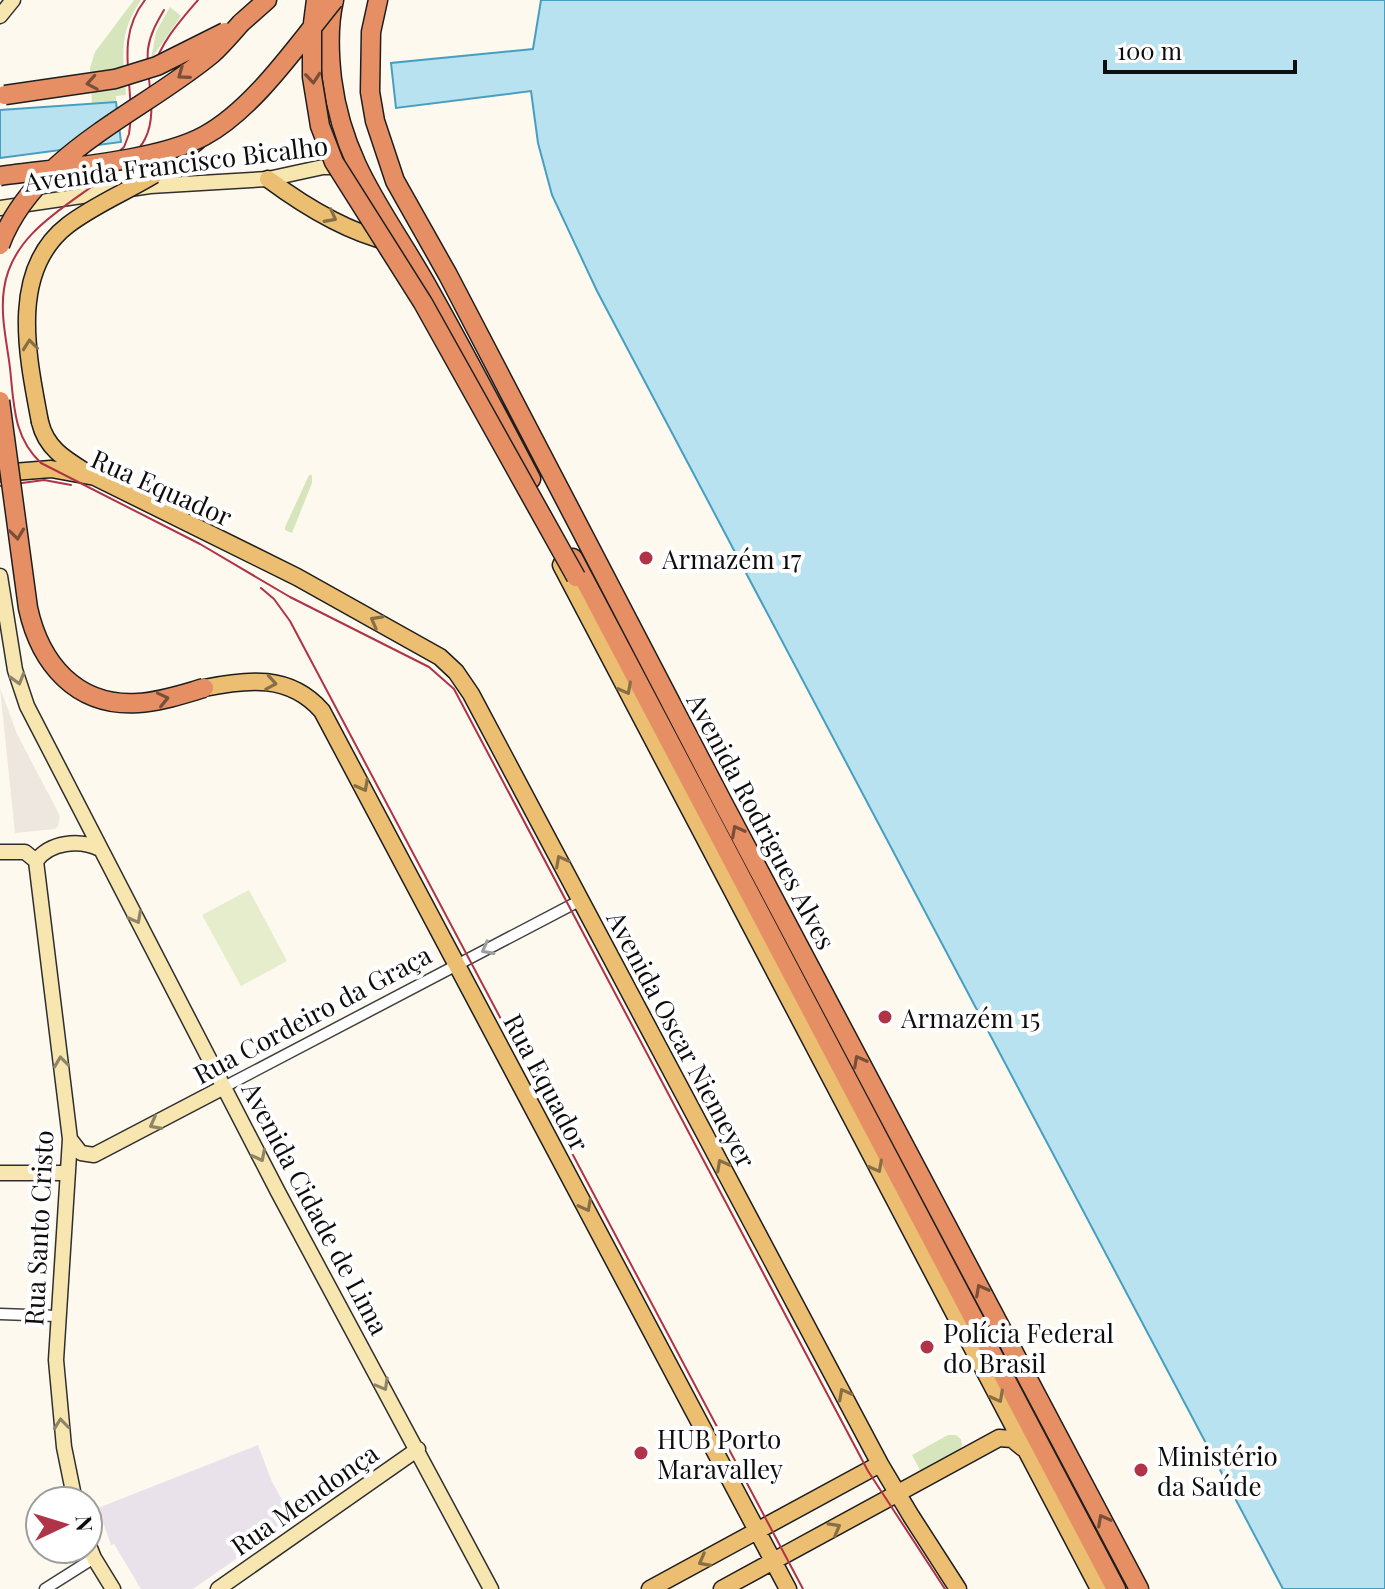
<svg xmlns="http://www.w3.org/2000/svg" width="1385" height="1589" viewBox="0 0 1385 1589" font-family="'Playfair Display',serif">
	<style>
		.industrial { fill: #e9e2eb }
		.green { fill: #d6e5bc }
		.pitch { fill: #e6edcd }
		.plaza { fill: #ede7df }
		.water { fill: #b8e2f0; stroke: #469fc0; stroke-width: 2 }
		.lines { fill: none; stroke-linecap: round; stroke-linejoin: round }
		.street-casing { stroke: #404040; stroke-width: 13 }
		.secondary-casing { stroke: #2f2f2f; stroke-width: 17 }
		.primary-casing { stroke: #1e1e1e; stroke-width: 19 }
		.highway-casing { stroke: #1e1e1e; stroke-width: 21 }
		.street { stroke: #fff; stroke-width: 10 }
		.secondary { stroke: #f7e6b0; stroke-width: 14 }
		.primary { stroke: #ebbe71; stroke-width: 16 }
		.highway { stroke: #e68f64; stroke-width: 18 }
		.tram { stroke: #b03348; stroke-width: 2 }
		.primary-bridge-casing { stroke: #1e1e1e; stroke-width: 19; stroke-linecap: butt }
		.highway-bridge-casing { stroke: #1e1e1e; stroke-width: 21; stroke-linecap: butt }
		.primary-bridge { stroke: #ebbe71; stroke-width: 16 }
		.highway-bridge { stroke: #e68f64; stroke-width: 18 }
		.oneway { stroke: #7a4e38 }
		.oneway2 { stroke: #876e44 }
		.oneway3 { stroke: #8e8467 }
		.oneway4 { stroke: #9e9e9e }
		.poi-dot { fill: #b03348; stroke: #fff; stroke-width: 3 }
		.labels { text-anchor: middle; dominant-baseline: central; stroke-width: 8; stroke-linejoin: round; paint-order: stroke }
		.street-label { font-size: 26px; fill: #0d0d0d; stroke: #fff }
		.poi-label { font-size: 26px; fill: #0d0d0d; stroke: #fff; text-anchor: start }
	</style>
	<rect width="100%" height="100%" fill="#fdf9ef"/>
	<path class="industrial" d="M258 1445 272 1482 293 1519 193 1589H141L114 1544 111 1545 98 1508Z"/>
	<path class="green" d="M134 0H141C118 33 123 57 126 95L116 96V102L92 104 90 68 95 52Z
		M170 7 181 16 151 59 156 32Z
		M309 475H312V483L292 533 285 530V527Z
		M948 1435H956L961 1439 962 1445 959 1451 921 1472 912 1455Z"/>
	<path class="pitch" d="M249 890 287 961 241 986 202 915Z"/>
	<path class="plaza" d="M0 688 17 734 60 816 58 826 55 829 15 833Z"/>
	<path class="water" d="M541 0H1385V1589H1283L597 291 552 195 538 143 531 91 396 108 391 63 533 49Z
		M116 102 121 142 0 158V110Z"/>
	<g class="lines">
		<g class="street-casing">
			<path id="street" d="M224 1087 581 900
				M0 1314 57 1316
				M45 1589 94 1558"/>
		</g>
		<g class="secondary-casing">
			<path id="secondary" d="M0 16 13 0
				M0 208 150 186 268 179 323 167H344
				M0 576 15 670 27 706 278 1192 491 1589
				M0 852H25L36 861
				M36 861 70 1139 56 1360 64 1447 75 1501
				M36 861C50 842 79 839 100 849
				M70 1139 81 1153 94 1155 224 1087
				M0 1173H68
				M88 1543 94 1558 113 1589
				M218 1589 418 1449"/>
		</g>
		<g class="primary-casing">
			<path id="primary" d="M154 175 197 142
				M268 179C303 205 347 232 390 242
				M40 422C46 448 65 459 86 472
				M0 473 51 469 95 477 297 577 440 657 456 672 471 694 880 1464 911 1516 958 1589
				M561 565 1099 1589
				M204 688C247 679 290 674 322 711L788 1589
				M650 1589 880 1464
				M722 1589 999 1438 1012 1439 1023 1448"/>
		</g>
		<g class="highway-casing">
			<path id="highway" d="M334 0C328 25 329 53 332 79 343 167 389 217 430 291 465 353 498 416 531 479
				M378 0 371 32 370 92 375 121 395 181 448 275 721 799 1139 1589
				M241 23 267 0
				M573 558 1116 1589"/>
		</g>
		<use href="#street" class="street"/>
		<use href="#secondary" class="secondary"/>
		<use href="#primary" class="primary"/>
		<use href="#highway" class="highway"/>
		<path class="tram" d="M164 10C157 22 150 34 148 49 145 78 159 112 145 139 138 154 115 170 101 180 62 209 11 236 4 289 0 315 7 343 10 368 14 404 13 437 41 463L200 544 290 597 429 667 454 689 868 1471 945 1589
			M153 70C160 43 180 21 198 0
			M113 157 124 147 129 134C137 86 112 42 145 0
			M0 486 44 480 71 485
			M261 588 274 599 290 621 803 1589"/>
		<g class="primary-bridge-casing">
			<path id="primary-bridge" d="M40 422C28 358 8 271 68 225 94 205 126 192 154 175"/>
		</g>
		<g class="highway-bridge-casing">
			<path id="highway-bridge" d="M316 0 312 31V77L320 126 334 162 423 303 576 577
				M5 95 115 79 157 66 225 32
				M0 176C56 168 156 162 204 136 254 109 298 44 334 0
				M0 245C34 154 141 113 212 54 222 45 232 33 241 23
				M0 401 28 608C40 663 76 707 138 703 160 702 183 694 204 688"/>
		</g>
		<use href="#primary-bridge" class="primary-bridge"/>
		<use href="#highway-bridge" class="highway-bridge"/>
	</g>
	<defs><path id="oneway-chevron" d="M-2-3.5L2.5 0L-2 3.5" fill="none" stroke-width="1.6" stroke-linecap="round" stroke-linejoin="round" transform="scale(2)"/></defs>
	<g class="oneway">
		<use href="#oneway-chevron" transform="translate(183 74) rotate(144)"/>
		<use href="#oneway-chevron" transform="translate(313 78) rotate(85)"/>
		<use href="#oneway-chevron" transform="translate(92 83) rotate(170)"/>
		<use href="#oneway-chevron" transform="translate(17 534) rotate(83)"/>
		<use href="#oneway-chevron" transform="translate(163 699) rotate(-13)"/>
		<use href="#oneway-chevron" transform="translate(737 831) rotate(-118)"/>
		<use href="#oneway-chevron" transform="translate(859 1061) rotate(-118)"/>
		<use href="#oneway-chevron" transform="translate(981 1290) rotate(-118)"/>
		<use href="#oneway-chevron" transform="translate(1103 1520) rotate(-118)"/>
	</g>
	<g class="oneway2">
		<use href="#oneway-chevron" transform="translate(331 217) rotate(28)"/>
		<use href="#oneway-chevron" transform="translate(30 345) rotate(-96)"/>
		<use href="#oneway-chevron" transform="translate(376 621) rotate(-151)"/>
		<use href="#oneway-chevron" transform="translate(271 683) rotate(10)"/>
		<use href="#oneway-chevron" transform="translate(626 689) rotate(62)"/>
		<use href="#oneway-chevron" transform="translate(363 786) rotate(62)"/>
		<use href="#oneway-chevron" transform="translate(561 861) rotate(-118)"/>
		<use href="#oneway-chevron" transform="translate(722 1165) rotate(-118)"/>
		<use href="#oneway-chevron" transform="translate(877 1167) rotate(62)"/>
		<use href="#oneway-chevron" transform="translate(586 1206) rotate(62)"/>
		<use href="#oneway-chevron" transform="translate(844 1394) rotate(-118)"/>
		<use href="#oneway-chevron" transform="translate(998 1397) rotate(62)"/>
		<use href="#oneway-chevron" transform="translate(835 1528) rotate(-29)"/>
		<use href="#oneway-chevron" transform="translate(704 1561) rotate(152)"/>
	</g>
	<g class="oneway3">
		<use href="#oneway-chevron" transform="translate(18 679) rotate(74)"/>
		<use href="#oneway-chevron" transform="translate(136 918) rotate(62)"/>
		<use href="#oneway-chevron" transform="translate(61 1062) rotate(-97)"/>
		<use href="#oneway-chevron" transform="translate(155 1124) rotate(152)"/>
		<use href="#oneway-chevron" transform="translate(260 1156) rotate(63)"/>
		<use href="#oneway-chevron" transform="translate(383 1385) rotate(61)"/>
		<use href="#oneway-chevron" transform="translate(61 1424) rotate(-96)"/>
	</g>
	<use class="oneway4" href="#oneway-chevron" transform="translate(487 949) rotate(152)"/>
	<g class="poi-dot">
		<circle cx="646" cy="558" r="8"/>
		<circle cx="885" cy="1017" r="8"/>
		<circle cx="927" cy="1347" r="8"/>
		<circle cx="641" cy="1453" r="8"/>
		<circle cx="1141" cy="1470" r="8"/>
	</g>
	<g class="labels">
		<g class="street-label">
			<text transform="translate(176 163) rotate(-7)">Avenida Francisco Bicalho</text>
			<text transform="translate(162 487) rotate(24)">Rua Equador</text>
			<text transform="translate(762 821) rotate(62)">Avenida Rodrigues Alves</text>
			<text transform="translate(312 1014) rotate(-28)">Rua Cordeiro da Graça</text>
			<text transform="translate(682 1039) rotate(62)">Avenida Oscar Niemeyer</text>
			<text transform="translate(547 1082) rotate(62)">Rua Equador</text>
			<text transform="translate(316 1208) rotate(62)">Avenida Cidade de Lima</text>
			<text transform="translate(38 1228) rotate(-87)">Rua Santo Cristo</text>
			<text transform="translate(304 1499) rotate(-35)">Rua Mendonça</text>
		</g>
		<g class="poi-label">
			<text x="662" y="558">Armazém 17</text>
			<text x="901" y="1017">Armazém 15</text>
			<text x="943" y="1332">Polícia Federal<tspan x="943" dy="30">do Brasil</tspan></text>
			<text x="657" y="1438">HUB Porto<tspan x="657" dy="30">Maravalley</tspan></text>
			<text x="1157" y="1455">Ministério<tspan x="1157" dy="30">da Saúde</tspan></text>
		</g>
	</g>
	<g transform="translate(64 1525) rotate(86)"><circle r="38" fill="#ffffff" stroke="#9e9e9e" stroke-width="2"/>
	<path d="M0-6L14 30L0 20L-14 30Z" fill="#b03348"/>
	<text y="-12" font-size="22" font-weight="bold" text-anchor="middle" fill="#0d0d0d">N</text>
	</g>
	<path d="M1105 60v12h190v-12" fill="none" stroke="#0d0d0d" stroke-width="4"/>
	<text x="1117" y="60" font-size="24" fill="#0d0d0d" stroke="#ffffff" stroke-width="6" paint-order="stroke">100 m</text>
</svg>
